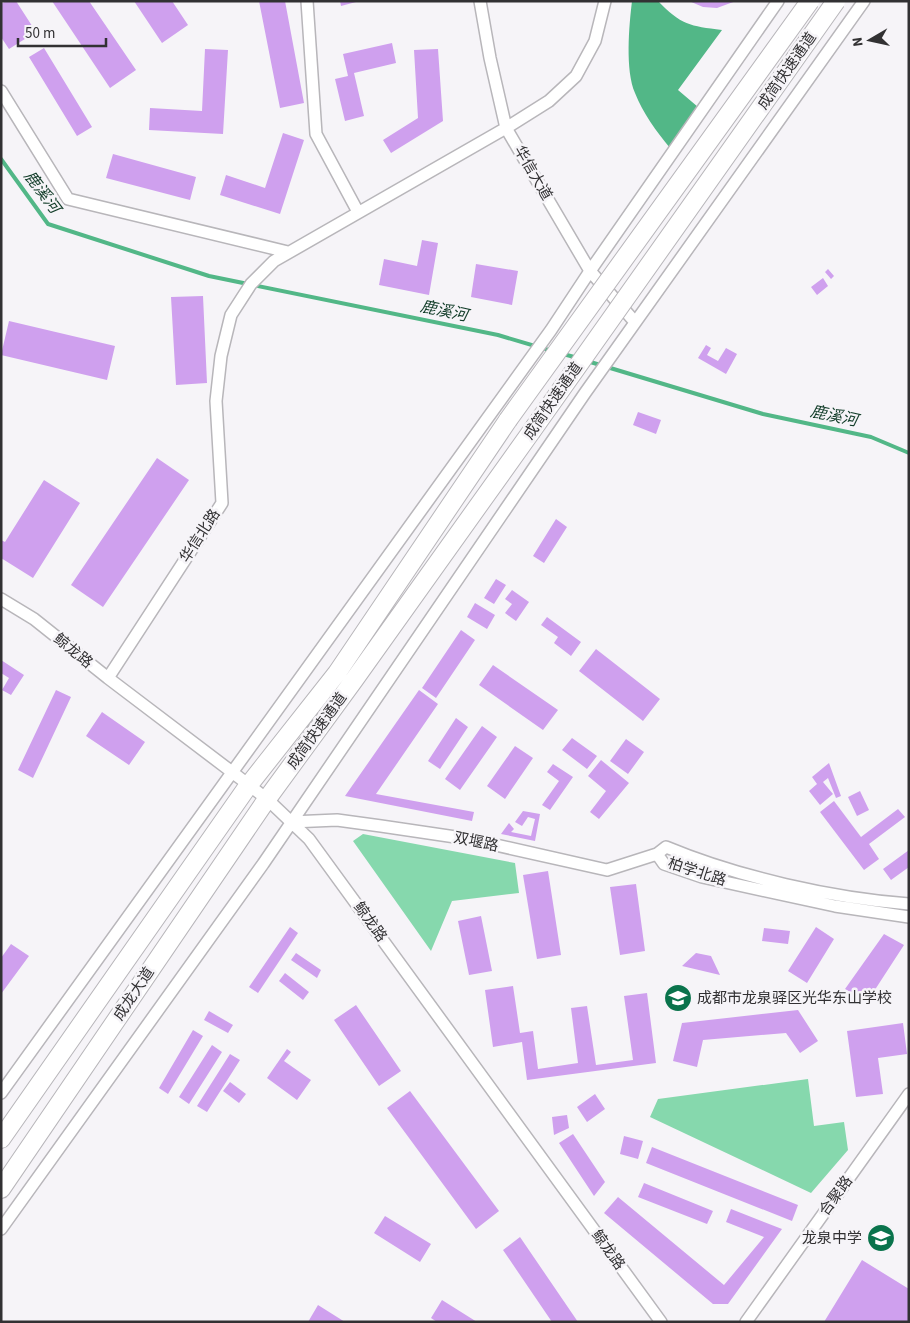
<svg xmlns="http://www.w3.org/2000/svg" width="910" height="1323" viewBox="0 0 910 1323" font-family="'Source Sans 3','Noto Sans SC',sans-serif">
	<style>
		.green { fill: #86d8ad }
		.water { fill: #52b787 }
		.lines { fill: none; stroke-linecap: round; stroke-linejoin: round }
		.stream { stroke: #52b787; stroke-width: 4 }
		.building { fill: #cfa0ee }
		.minor-casing { stroke: #b8b6ba; stroke-width: 14 }
		.highway-casing { stroke: #b8b6ba; stroke-width: 20 }
		.minor { stroke: #fff; stroke-width: 11 }
		.highway { stroke: #fff; stroke-width: 18 }
		.highway-bridge-casing { stroke: #b8b6ba; stroke-width: 20; stroke-linecap: butt }
		.highway-bridge { stroke: #fff; stroke-width: 18 }
		.labels { text-anchor: middle; dominant-baseline: central; stroke-width: 5; stroke-linejoin: round; paint-order: stroke }
		.street-label { font-size: 15px; fill: #323133; stroke: #f6f4f8 }
		.poi-label { font-size: 15px; fill: #323133; stroke: #f6f4f8; text-anchor: start }
		.water-label { font-size: 16px; font-style: italic; fill: #123d29; stroke: #f6f4f8 }
	</style>
	<rect width="100%" height="100%" fill="#f6f4f8"/>
	<path class="green" d="M363 834 515 863 519 893 452 901 431 951 353 841Z
		M808 1079 814 1126 844 1122 848 1150 811 1193 650 1117 658 1099Z"/>
	<path class="water" d="M632 1H658C681 25 690 26 722 30L678 90 698 107 670 148C656 131 643 113 635 93 625 70 629 26 632 1Z"/>
	<g class="lines">
		<path class="stream" d="M1 159 48 224 209 276 498 335 552 351
			M563 354 578 358
			M587 361 763 414 871 437 909 453"/>
	</g>
	<path class="building" d="M6 1H16L36 32 9 49 1 37V4Z
		M52 1H89L136 70 110 88Z
		M134 1H172L188 25 162 43Z
		M259 1H285L304 103 280 108Z
		M340 1H356V2L341 6Z
		M689 1H736L717 8 703 7Z
		M392 43 396 63 354 73 364 116 345 121 335 79 348 76 343 54Z
		M44 48 92 127 77 136 29 57Z
		M205 49 228 50 223 134 149 130 150 108 202 111Z
		M438 49 443 121 391 153 383 140 418 118 414 50Z
		M283 133 304 140 280 214 220 195 226 175 265 188Z
		M113 154 196 177 190 200 106 178Z
		M422 240 438 243 429 295 379 285 384 259 417 266Z
		M476 264 518 271 512 305 471 297Z
		M828 269 834 276 831 279 825 272Z
		M823 278 828 286 817 295 811 287Z
		M203 296 207 383 176 385 171 297Z
		M9 321 115 346 107 380 1 355Z
		M706 345 711 348 707 355 718 361 726 348 737 354 726 374 698 358Z
		M638 412 661 420 656 434 633 425Z
		M157 458 189 480 103 607 71 585Z
		M44 480 80 503 33 578 1 558V540L5 542Z
		M556 519 567 527 544 563 533 556Z
		M496 579 506 585 494 604 484 598Z
		M512 590 529 602 516 621 505 613 512 604 505 599Z
		M475 603 495 615 487 629 467 617Z
		M547 617 581 642 571 656 554 643 558 637 541 625Z
		M461 630 475 640 436 698 422 688Z
		M596 649 660 699 643 721 579 671Z
		M1 660 24 675 11 695 2 690 9 678 1 673Z
		M493 665 558 710 543 730 479 685Z
		M56 690 71 697 33 778 18 770Z
		M419 690 438 704 376 794 474 812 472 821 345 796Z
		M102 712 145 742 129 765 86 736Z
		M456 718 468 727 440 769 428 761Z
		M482 726 497 737 460 790 445 779Z
		M572 738 597 756 587 769 562 750Z
		M626 739 644 752 628 774 610 761Z
		M515 746 533 758 505 799 487 786Z
		M601 760 629 783 599 819 590 812 606 791 588 776Z
		M829 763 841 796 836 798 828 778 823 782 833 794 820 805 809 791 817 784 812 777Z
		M553 764 573 777 550 810 542 805 559 781 547 772Z
		M860 791 869 810 857 816 848 797Z
		M834 801 861 837 898 809 905 817 869 844 879 859 864 870 820 812Z
		M523 811 540 814 535 841 501 834 509 823 514 829 511 832 531 836 535 819 528 817 522 826 515 822Z
		M909 850V867L891 880 883 869Z
		M548 871 561 955 537 959 523 875Z
		M636 884 645 951 620 955 610 887Z
		M481 916 492 971 469 975 458 921Z
		M290 927 298 933 258 993 249 987Z
		M816 927 834 939 807 983 788 971Z
		M764 928 790 931 788 944 762 941Z
		M884 934 904 945 867 1002 845 989Z
		M11 944 29 956 1 994V958Z
		M296 953 321 970 317 978 291 960Z
		M696 953 711 956 720 975 682 966Z
		M285 973 309 992 303 1000 279 981Z
		M513 986 520 1033 533 1031 538 1069 578 1063 571 1008 587 1006 596 1065 633 1060 624 996 647 993 656 1063 527 1080 522 1042 493 1047 485 990Z
		M356 1005 401 1071 379 1086 334 1020Z
		M798 1010 818 1041 800 1053 786 1033 703 1040 697 1067 673 1061 682 1023Z
		M209 1011 233 1025 228 1033 204 1020Z
		M903 1023 907 1054 878 1058 883 1094 856 1097 847 1031Z
		M193 1030 203 1036 168 1094 159 1088Z
		M212 1045 222 1052 189 1104 179 1097Z
		M287 1049 291 1052 284 1061 311 1080 297 1100 267 1078Z
		M230 1054 240 1060 207 1112 197 1106Z
		M230 1082 246 1094 239 1103 223 1091Z
		M410 1091 499 1211 476 1229 387 1108Z
		M595 1094 605 1109 587 1122 577 1107Z
		M567 1115 569 1128 554 1135 552 1117Z
		M573 1134 605 1182 594 1196 559 1143Z
		M624 1136 643 1141 638 1159 620 1154Z
		M652 1147 798 1205 792 1221 646 1163Z
		M644 1183 713 1211 707 1224 638 1197Z
		M618 1197 724 1285 764 1237 726 1222 731 1209 782 1229 728 1304H713L604 1213Z
		M385 1216 431 1244 420 1262 374 1233Z
		M520 1237 578 1322H552L503 1250Z
		M862 1260 909 1289V1322H824Z
		M442 1300 477 1322H437L431 1318Z
		M318 1305 345 1322H308Z"/>
	<g class="lines">
		<g class="minor-casing">
			<path id="minor" d="M307 1 316 134 358 212
				M480 1 490 58 506 128 590 271 635 322
				M1 91 68 199 288 252
				M1 599 34 619 108 678 232 772 267 799 309 839 661 1322
				M108 678 222 503 216 401 221 356 231 315 251 284 274 261 506 128 549 101 576 76 595 41 605 1
				M291 822 337 820 381 826 469 839 607 870 657 854
				M909 904C831 898 738 877 666 847L657 854 664 864 702 877 835 906 909 917
				M1 1093 551 330 590 271 778 1
				M1 1229 263 864 585 393 864 1
				M746 1322 909 1094"/>
		</g>
		<g class="highway-casing">
			<path id="highway" d="M1 1139 248 786 337 673 508 420
				M1 1189 267 799 354 680 531 432"/>
		</g>
		<use href="#minor" class="minor"/>
		<use href="#highway" class="highway"/>
		<g class="highway-bridge-casing">
			<path id="highway-bridge" d="M508 420 810 1
				M531 432 836 1"/>
		</g>
		<use href="#highway-bridge" class="highway-bridge"/>
	</g>
	<defs>
		<g id="school-disc" transform="scale(1.4375)"><circle r="9.5" fill="#0a734c" stroke="#f6f4f8"/><path d="M0-5L7-2L0 1L-7-2ZM-4 1L0 2.5L4 1V4Q0 6-4 4Z" fill="#fff"/></g>
	</defs>
	<g fill-rule="evenodd">
		<use href="#school-disc" x="678" y="998"/>
		<use href="#school-disc" x="881" y="1238"/>
	</g>
	<g class="labels">
		<g class="street-label">
			<text transform="translate(787 71) rotate(-55)">成简快速通道</text>
			<text transform="translate(533 173) rotate(60)">华信大道</text>
			<text transform="translate(553 401) rotate(-55)">成简快速通道</text>
			<text transform="translate(200 536) rotate(-57)">华信北路</text>
			<text transform="translate(73 651) rotate(39)">鲸龙路</text>
			<text transform="translate(317 731) rotate(-54)">成简快速通道</text>
			<text transform="translate(476 842) rotate(12)">双堰路</text>
			<text transform="translate(697 872) rotate(18)">柏学北路</text>
			<text transform="translate(370 922) rotate(54)">鲸龙路</text>
			<text transform="translate(134 994) rotate(-56)">成龙大道</text>
			<text transform="translate(836 1196) rotate(-54)">合聚路</text>
			<text transform="translate(608 1250) rotate(54)">鲸龙路</text>
		</g>
		<g class="poi-label">
			<text x="697" y="998">成都市龙泉驿区光华东山学校</text>
			<text x="862" y="1238" text-anchor="end">龙泉中学</text>
		</g>
		<g class="water-label">
			<text transform="translate(42 192) rotate(53)">鹿溪河</text>
			<text transform="translate(444 311) rotate(12)">鹿溪河</text>
			<text transform="translate(834 416) rotate(12)">鹿溪河</text>
		</g>
	</g>
	<rect width="910" height="1323" fill="none" stroke="#323133" stroke-width="5"/>
	<g transform="translate(870 40) rotate(261)" stroke="#f6f4f8" stroke-width="4" paint-order="stroke">
	<path d="M0-4L9 19L0 12L-9 19Z" fill="#323133"/>
	<text y="-8" font-size="14" font-weight="bold" text-anchor="middle" fill="#323133">N</text>
	</g>
	<path d="M18 38v8h88v-8" fill="none" stroke="#323133" stroke-width="2.5"/>
	<text x="25" y="38" font-size="15" fill="#323133" stroke="#f6f4f8" stroke-width="4" paint-order="stroke">50 m</text>
</svg>
